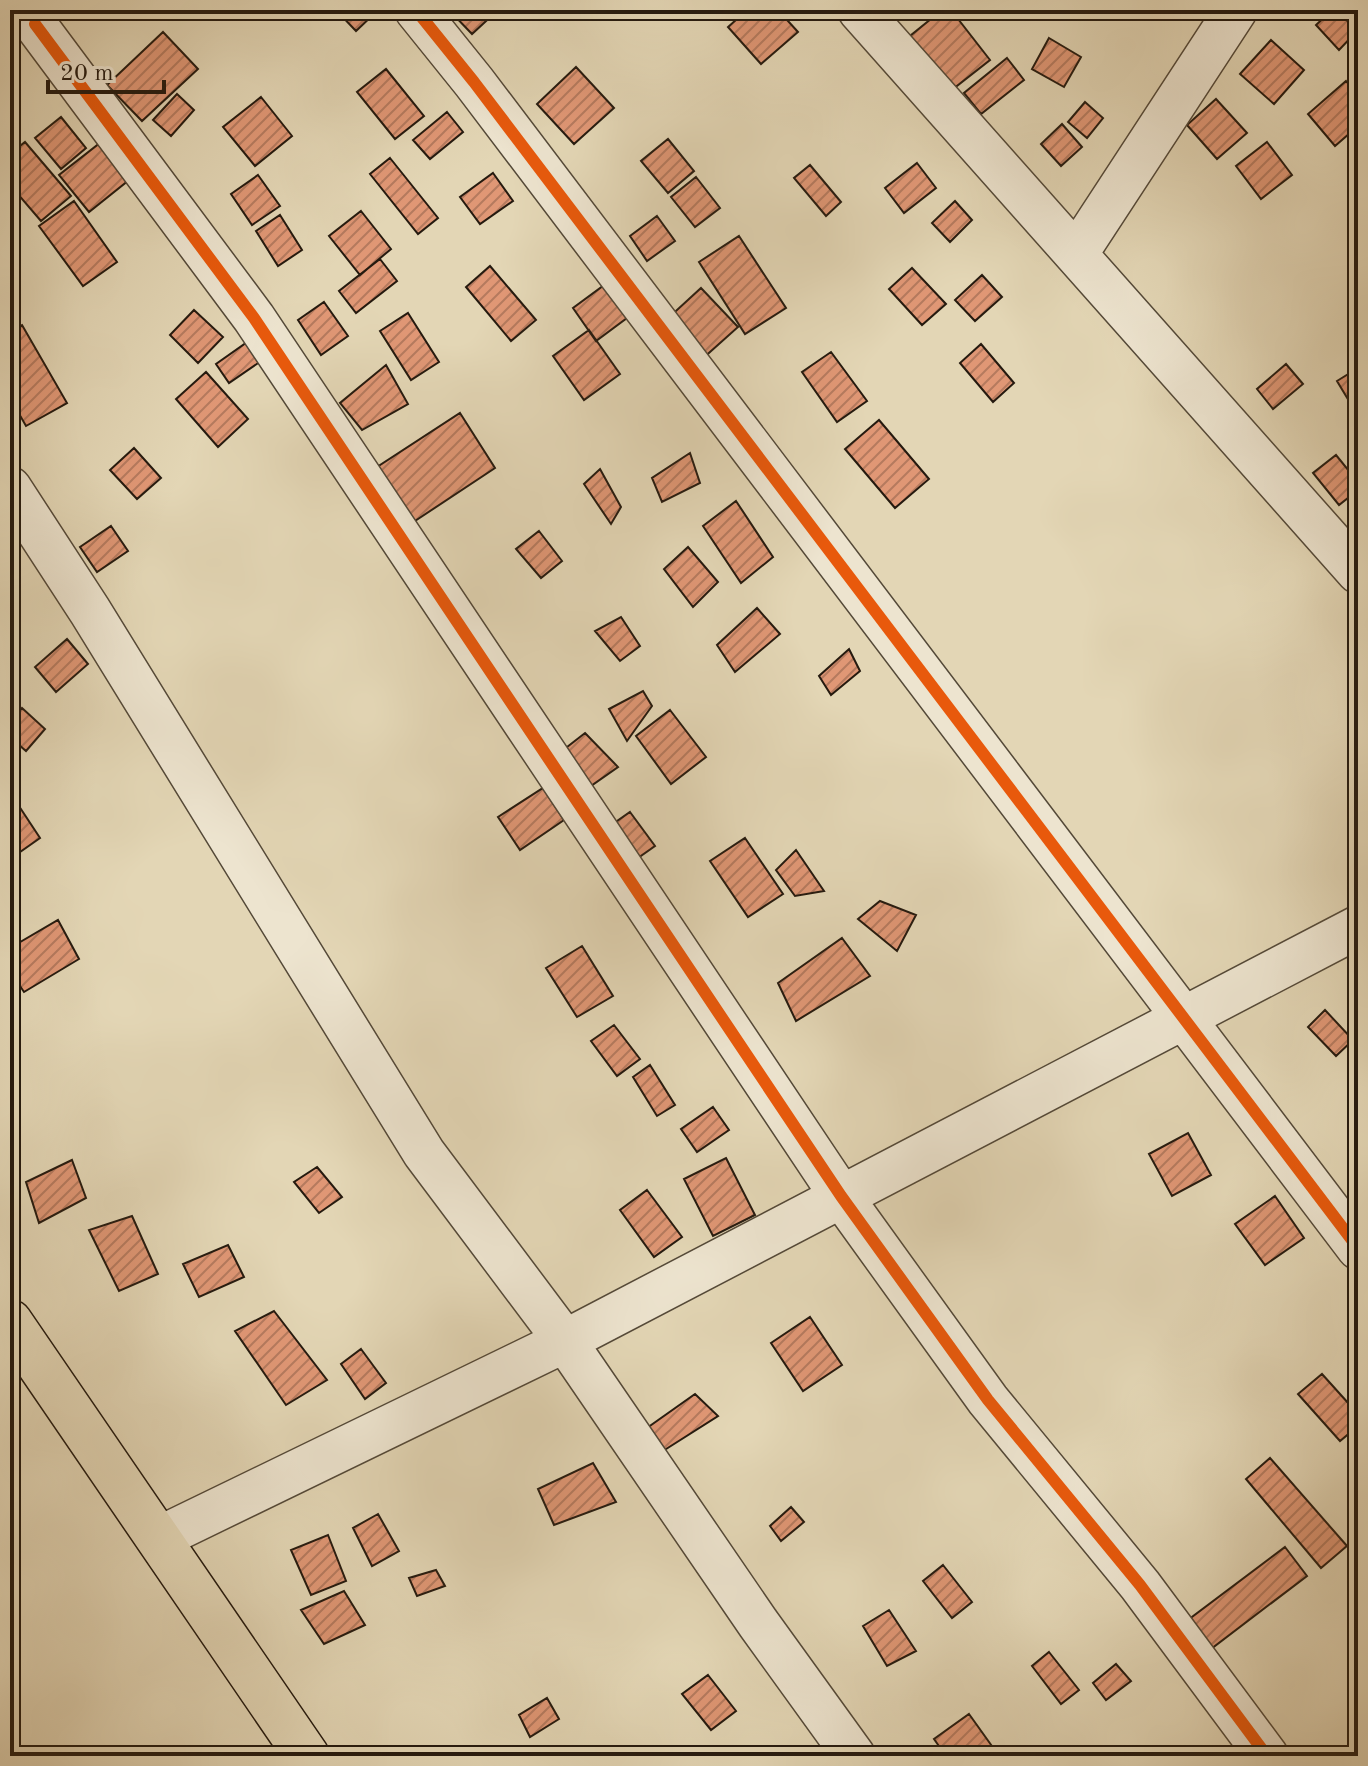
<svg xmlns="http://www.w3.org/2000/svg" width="1368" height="1766" viewBox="0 0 1368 1766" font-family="'Old Standard TT',serif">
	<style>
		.building { fill: url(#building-hatch); stroke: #251a0f; stroke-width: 2 }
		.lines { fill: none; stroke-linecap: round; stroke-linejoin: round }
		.minor-casing { stroke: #544938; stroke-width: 45 }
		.major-casing { stroke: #251a0f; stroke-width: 47 }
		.minor { stroke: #ede4cf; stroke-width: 42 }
		.major { stroke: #e3d6b5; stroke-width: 44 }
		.cycleway-casing { stroke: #ede4cf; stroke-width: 17 }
		.cycleway { stroke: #e8590c; stroke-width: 12 }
	</style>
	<defs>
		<pattern id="building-hatch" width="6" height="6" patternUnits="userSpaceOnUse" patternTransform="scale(2)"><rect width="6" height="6" fill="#e09775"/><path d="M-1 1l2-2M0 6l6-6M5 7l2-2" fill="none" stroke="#b57a5e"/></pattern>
	</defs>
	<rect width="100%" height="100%" fill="#e3d6b5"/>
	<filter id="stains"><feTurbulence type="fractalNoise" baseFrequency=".0025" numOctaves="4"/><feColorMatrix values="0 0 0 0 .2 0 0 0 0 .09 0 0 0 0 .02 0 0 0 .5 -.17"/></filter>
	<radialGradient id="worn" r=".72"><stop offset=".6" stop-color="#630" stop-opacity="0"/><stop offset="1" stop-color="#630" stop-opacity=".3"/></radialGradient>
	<path class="building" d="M336 10H375L376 12 356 31Z
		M449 10H498L472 34Z
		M747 10H778L798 32 761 64 728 27Z
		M942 10H951L990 60 953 89 910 36Z
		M1332 10H1337L1357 31 1339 50 1316 25Z
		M163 32 198 69 142 121 107 85Z
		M1049 38 1081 57 1064 87 1032 69Z
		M1271 40 1304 70 1274 104 1240 74Z
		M1007 58 1024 80 981 114 964 93Z
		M576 67 614 108 574 144 537 104Z
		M386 69 424 116 395 139 357 92Z
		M1346 81 1358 96V126L1335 146 1308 114Z
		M177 94 194 110 171 136 153 120Z
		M261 97 292 136 255 166 223 127Z
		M1216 99 1247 133 1217 159 1187 125Z
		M1085 102 1103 118 1087 138 1068 122Z
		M447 112 463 132 430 159 413 140Z
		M61 117 86 148 61 169 35 138Z
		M1062 124 1082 147 1061 166 1041 144Z
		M105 139 134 176 89 212 59 175Z
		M668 139 694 171 668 193 641 161Z
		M25 142 71 196 41 221 10 185V154Z
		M1267 142 1292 175 1261 199 1236 166Z
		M390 158 438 218 418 234 370 174Z
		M917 163 936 188 904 213 885 188Z
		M810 165 841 202 826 216 794 178Z
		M493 173 513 201 480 224 460 197Z
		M258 175 280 206 252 225 231 194Z
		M696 177 720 208 695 227 671 197Z
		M74 201 117 262 83 286 39 226Z
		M955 201 972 220 950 242 932 223Z
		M361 211 391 249 360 275 329 236Z
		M280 215 302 250 278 266 256 231Z
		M657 216 675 241 647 261 630 236Z
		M739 236 786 308 745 334 699 262Z
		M380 259 397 281 356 313 339 291Z
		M490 266 536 320 511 341 466 287Z
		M912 268 946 304 922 325 889 289Z
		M982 275 1002 297 975 321 955 300Z
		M607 283 631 315 596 341 573 308Z
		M701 288 738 327 701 360 665 321Z
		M324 302 348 336 321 355 298 320Z
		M194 310 223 337 198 363 170 335Z
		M408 313 439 362 411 380 380 331Z
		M22 325 67 403 26 426 10 398V332Z
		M589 330 620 374 584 400 553 356Z
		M253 338 267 357 229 383 216 364Z
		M981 344 1014 383 993 402 960 363Z
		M831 352 867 401 837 422 802 372Z
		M1286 364 1303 384 1273 409 1257 389Z
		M386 365 408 404 362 430 340 403Z
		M1358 368V416L1337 381Z
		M206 372 248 419 218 447 176 399Z
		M460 413 495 468 415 521 374 469Z
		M879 420 929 479 895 508 845 449Z
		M134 448 161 478 137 499 110 470Z
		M690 453 700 483 662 502 652 478Z
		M1336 455 1358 482V490L1339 505 1313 473Z
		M600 469 621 507 611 524 584 484Z
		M736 501 773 557 741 583 703 526Z
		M111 526 128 551 97 572 80 547Z
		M539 531 562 561 541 578 516 549Z
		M688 547 718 582 693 607 664 569Z
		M757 608 780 634 735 672 717 645Z
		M621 617 640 646 620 661 595 631Z
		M67 639 88 664 56 692 35 667Z
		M849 649 860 671 831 695 819 676Z
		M643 691 652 706 627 741 609 709Z
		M22 708 45 729 26 751 10 737V721Z
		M670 710 706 757 671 784 636 736Z
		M585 733 618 767 588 788 562 751Z
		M543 788 564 820 520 850 498 817Z
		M13 797 40 838 10 859V799Z
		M630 812 655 846 635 860 610 826Z
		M745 838 783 894 748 917 710 861Z
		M796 850 824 891 795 896 776 870Z
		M880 901 916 915 897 951 858 919Z
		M58 920 79 959 24 992 10 971V948Z
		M842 938 870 976 796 1021 778 983Z
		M582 946 613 996 577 1017 546 968Z
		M1325 1010 1353 1040 1336 1056 1308 1027Z
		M614 1025 640 1059 617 1076 591 1041Z
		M650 1065 675 1105 657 1116 633 1077Z
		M713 1107 729 1130 697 1152 681 1129Z
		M1188 1133 1211 1175 1172 1196 1149 1154Z
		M726 1158 755 1215 713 1236 684 1179Z
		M72 1160 86 1198 39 1223 26 1182Z
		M317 1167 342 1197 319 1213 294 1182Z
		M647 1190 682 1237 654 1257 620 1210Z
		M1275 1196 1304 1238 1265 1265 1235 1224Z
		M132 1216 158 1274 119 1291 89 1230Z
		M228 1245 244 1277 199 1297 183 1264Z
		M274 1311 327 1380 286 1405 235 1331Z
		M810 1317 842 1365 803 1391 771 1343Z
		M361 1349 386 1383 365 1399 341 1364Z
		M1322 1374 1358 1414V1426L1340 1441 1298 1394Z
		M695 1394 718 1416 663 1451 647 1428Z
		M1270 1458 1347 1546 1321 1568 1246 1479Z
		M593 1463 616 1502 554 1525 538 1489Z
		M791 1507 804 1522 781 1541 770 1526Z
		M378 1514 399 1551 372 1566 353 1528Z
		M328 1535 346 1581 311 1595 291 1550Z
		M1285 1547 1307 1576 1207 1652 1184 1623Z
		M943 1565 972 1602 952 1618 923 1581Z
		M436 1570 445 1586 417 1596 409 1578Z
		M344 1591 365 1625 324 1644 301 1610Z
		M889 1610 916 1651 887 1666 863 1626Z
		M1049 1652 1079 1690 1061 1704 1032 1666Z
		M1116 1664 1131 1681 1106 1700 1093 1683Z
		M708 1675 736 1711 711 1730 682 1694Z
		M547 1698 559 1719 530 1737 519 1715Z
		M969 1714 999 1756H946L934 1739Z"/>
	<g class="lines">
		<g class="minor-casing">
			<path id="minor" d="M416 10 474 82 1358 1248
				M859 10 1358 572
				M35 24 254 318 841 1196 988 1400 1140 1585 1267 1756
				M1077 253 1236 10
				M10 488 90 611 424 1153 565 1341 758 1623 854 1756
				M159 1538 565 1341 1358 927"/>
		</g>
		<g class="major-casing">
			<path id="major" d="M10 1322 307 1756"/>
		</g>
		<use href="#minor" class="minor"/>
		<use href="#major" class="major"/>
		<g class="cycleway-casing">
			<path id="cycleway" d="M416 10 474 82 1358 1248
				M35 24 254 318 841 1196 988 1400 1140 1585 1267 1756"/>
		</g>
		<use href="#cycleway" class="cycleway"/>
	</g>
	<rect width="1368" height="1766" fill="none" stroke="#e3d6b5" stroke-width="40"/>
	<rect x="12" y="12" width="1344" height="1742" fill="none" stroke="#251a0f" stroke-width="4"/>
	<rect x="20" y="20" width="1328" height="1726" fill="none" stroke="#251a0f" stroke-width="2"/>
	<path d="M48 80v12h116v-12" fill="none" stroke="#251a0f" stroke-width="4"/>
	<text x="60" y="80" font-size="24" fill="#251a0f" stroke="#ede4cf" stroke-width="6" paint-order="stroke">20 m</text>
	<rect width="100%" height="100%" filter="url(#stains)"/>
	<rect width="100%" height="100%" fill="url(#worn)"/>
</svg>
